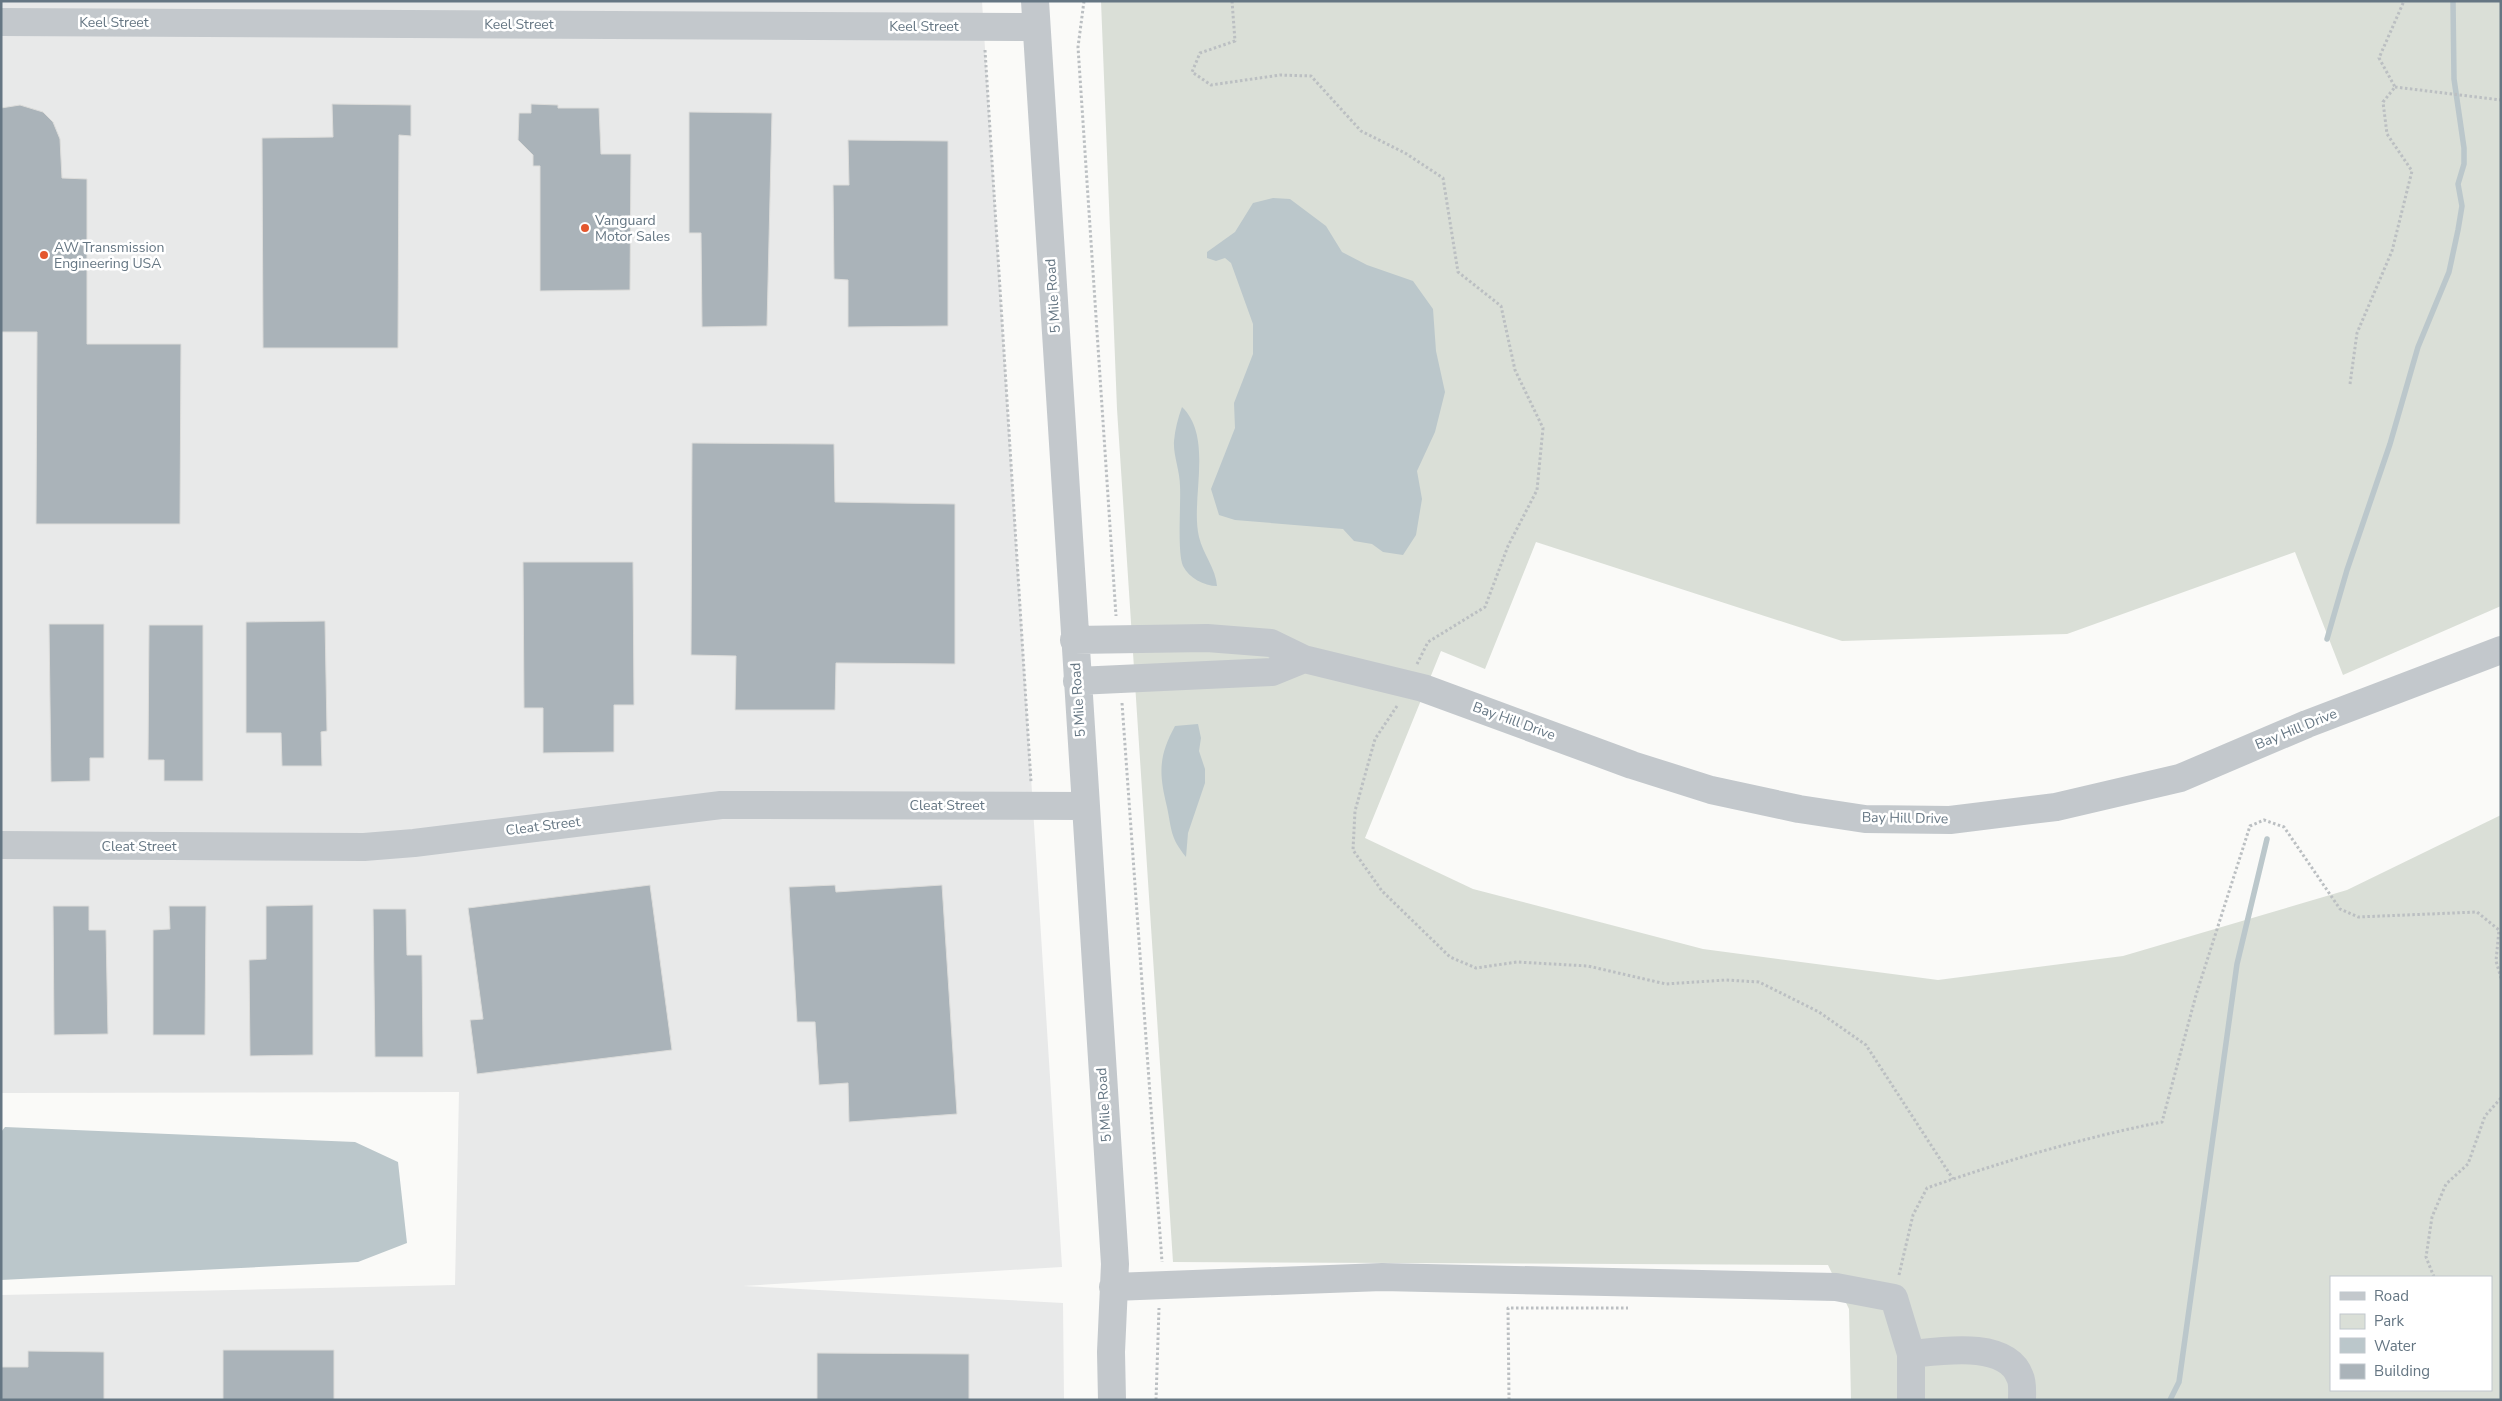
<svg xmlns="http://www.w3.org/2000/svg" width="2502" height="1401" viewBox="0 0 2502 1401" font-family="'Nunito Sans',sans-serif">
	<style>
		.built { fill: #e8e9e9 }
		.green { fill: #dadfd7; fill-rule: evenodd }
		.water { fill: #bbc7cb }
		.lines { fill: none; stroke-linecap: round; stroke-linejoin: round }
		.stream { stroke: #bbc7cb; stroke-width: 5.5 }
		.building { fill: #aab3b9; stroke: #dcdcda }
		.path { stroke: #bbbfc2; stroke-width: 3; stroke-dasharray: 2.5 2.5; stroke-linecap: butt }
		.minor { stroke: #c3c8cc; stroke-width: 28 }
		.poi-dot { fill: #e4572e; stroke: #fff; stroke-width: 2 }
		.labels { text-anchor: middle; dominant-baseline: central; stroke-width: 5; stroke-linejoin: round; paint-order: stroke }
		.street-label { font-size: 14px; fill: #657683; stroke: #fff }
		.poi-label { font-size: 14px; fill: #657683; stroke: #fff; text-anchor: start }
	</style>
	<rect width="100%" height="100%" fill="#fafaf8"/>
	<path class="built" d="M1 1H982L1062 1267 743 1286 1063 1303 1064 1400H1V1295L455 1285 459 1092 1 1093Z"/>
	<path class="green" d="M1101 1H2501V606L2343 675 2295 552 2067 634 1842 641 1536 542 1485 669 1441 651 1365 838 1473 889 1703 949 1938 980 2123 956 2347 890 2501 815V1400H1851L1849 1309 1828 1265 1173 1262 1117 409ZM2331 1277H2491V1390H2331Z"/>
	<path class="water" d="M1273 198 1290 199 1326 226 1342 252 1367 265 1413 281 1433 309 1436 351 1445 392 1435 432 1417 471 1422 499 1416 535 1403 555 1383 552 1372 544 1354 541 1343 529 1235 520 1219 515 1211 489 1235 428 1234 403 1253 354V324L1231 263 1225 258 1216 261 1207 258V252L1235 232 1253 203Z
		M1182 407C1214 438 1190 499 1199 537 1203 554 1216 569 1217 586 1204 586 1189 578 1183 566 1177 552 1181 504 1180 486 1180 471 1173 455 1174 441 1175 429 1178 418 1182 407Z
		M1198 724 1201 738 1199 751 1205 769V783L1188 833 1186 857C1170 837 1172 831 1167 807 1159 774 1158 757 1175 726Z
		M5 1127 355 1142 398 1162 407 1243 358 1262 1 1280V1132Z"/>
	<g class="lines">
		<path class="stream" d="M2327 639 2347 570 2390 444 2418 347 2449 272 2458 230 2462 206 2458 184 2464 164V148L2454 79 2453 1
			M2170 1400 2179 1382 2237 964 2267 839"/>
	</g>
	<path class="building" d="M332 104 411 105V136L399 135 398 348H263L262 138 333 137Z
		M531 104 558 105V108H599L601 154H631L630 290 540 291V166H533V155L518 140 519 113H531Z
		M20 105 43 112 53 122 60 139 62 178 87 179V344H181L180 524H36L37 332H1V108Z
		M689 112 772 113 767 326 702 327 701 233H689Z
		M848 140 948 141V326L848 327V280L834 279 833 185H849Z
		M692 443 834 444 835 502 955 504V664L836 663 835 710H735L736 656 691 655Z
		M523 562H633L634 705H614V752L543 753V708H524Z
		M325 621 327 731 321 732 322 766H282L281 733H246V622Z
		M49 624H104V758H90V781L51 782Z
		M149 625H203V781H164V760H148Z
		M650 885 672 1050 477 1074 470 1020 483 1019 468 908Z
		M835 885 836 892 942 885 957 1114 849 1122 848 1083 819 1085 815 1022H797L789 887Z
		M313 905V1055L250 1056 249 960 266 959V906Z
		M53 906H89V930H106L108 1034 54 1035Z
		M169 906H206L205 1035H153V930L170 929Z
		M373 909H406L407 955H422L423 1057H375Z
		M223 1350H334V1400H223Z
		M28 1351 104 1352V1400H1V1367H28Z
		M817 1353 969 1354V1400H817Z"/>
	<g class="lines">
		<path class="path" d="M1084 1 1078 47 1116 616
			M1232 1 1235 41 1200 53 1192 72 1211 85 1280 75 1311 76 1361 131 1405 153 1443 178 1458 272 1501 306 1515 370 1543 428 1537 490 1508 546 1485 607 1428 642 1417 664
			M985 50 1031 782
			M2395 87 2501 100
			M2350 384 2357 333 2392 251 2412 171 2387 134 2383 102 2395 87 2379 58 2404 1
			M1122 703 1162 1262
			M1397 706 1375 739 1355 811 1353 850 1382 891 1450 957 1476 968 1517 962 1588 966 1666 984 1726 980 1759 982 1819 1012 1866 1045 1953 1179
			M1899 1275 1913 1215 1927 1188C2004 1161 2082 1138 2162 1122L2196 995 2250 826 2264 820 2284 827 2340 909 2358 917 2477 912 2499 930 2496 961 2501 978
			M2434 1277 2426 1257 2432 1217 2446 1184 2468 1164 2485 1116 2501 1098
			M1156 1400 1159 1308
			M1509 1400 1508 1308H1628"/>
		<path class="minor" d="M1035 1 1115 1264 1111 1352 1112 1400
			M1 22 1036 27
			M1074 640 1207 638 1271 643 1304 659 1423 688 1632 765 1711 790 1799 809 1865 819 1950 820 2056 807 2180 778 2307 724 2501 650
			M1077 681 1272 672 1304 659
			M1 845 364 847 414 843 721 805 1085 806
			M1113 1287 1382 1277 1836 1287 1894 1298 1911 1354V1400
			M1911 1354C1941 1351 2007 1340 2020 1377 2023 1383 2022 1393 2022 1400"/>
	</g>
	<g class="poi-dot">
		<circle cx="585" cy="228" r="5"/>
		<circle cx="44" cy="255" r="5"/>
	</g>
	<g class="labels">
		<g class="street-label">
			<text x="114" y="22">Keel Street</text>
			<text x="519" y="24">Keel Street</text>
			<text x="924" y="26">Keel Street</text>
			<text transform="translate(1053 296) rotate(-94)">5 Mile Road</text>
			<text transform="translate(1078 700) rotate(-94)">5 Mile Road</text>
			<text transform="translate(1514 721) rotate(20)">Bay Hill Drive</text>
			<text transform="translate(2296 729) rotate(-22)">Bay Hill Drive</text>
			<text x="947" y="805">Cleat Street</text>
			<text transform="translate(1905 818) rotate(1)">Bay Hill Drive</text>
			<text transform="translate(543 826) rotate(-7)">Cleat Street</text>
			<text x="139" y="846">Cleat Street</text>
			<text transform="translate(1104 1105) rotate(-94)">5 Mile Road</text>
		</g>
		<g class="poi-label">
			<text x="595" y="220">Vanguard<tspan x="595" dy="16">Motor Sales</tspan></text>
			<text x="54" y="247">AW Transmission<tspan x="54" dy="16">Engineering USA</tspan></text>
		</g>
	</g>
	<rect width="2502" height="1401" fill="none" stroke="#657683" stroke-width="5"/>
	<rect x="2330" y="1276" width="162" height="115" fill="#ffffff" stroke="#c1c8cd"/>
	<rect x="2340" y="1292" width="25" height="8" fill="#c3c8cc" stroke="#c1c8cd"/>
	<text x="2374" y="1301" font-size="15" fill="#657683">Road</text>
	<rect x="2340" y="1314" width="25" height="15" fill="#dadfd7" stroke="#c1c8cd"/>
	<text x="2374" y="1326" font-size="15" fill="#657683">Park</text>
	<rect x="2340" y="1338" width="25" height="15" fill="#bbc7cb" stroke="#c1c8cd"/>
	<text x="2374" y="1351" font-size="15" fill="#657683">Water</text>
	<rect x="2340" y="1364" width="25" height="15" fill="#aab3b9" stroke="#c1c8cd"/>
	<text x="2374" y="1376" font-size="15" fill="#657683">Building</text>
</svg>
